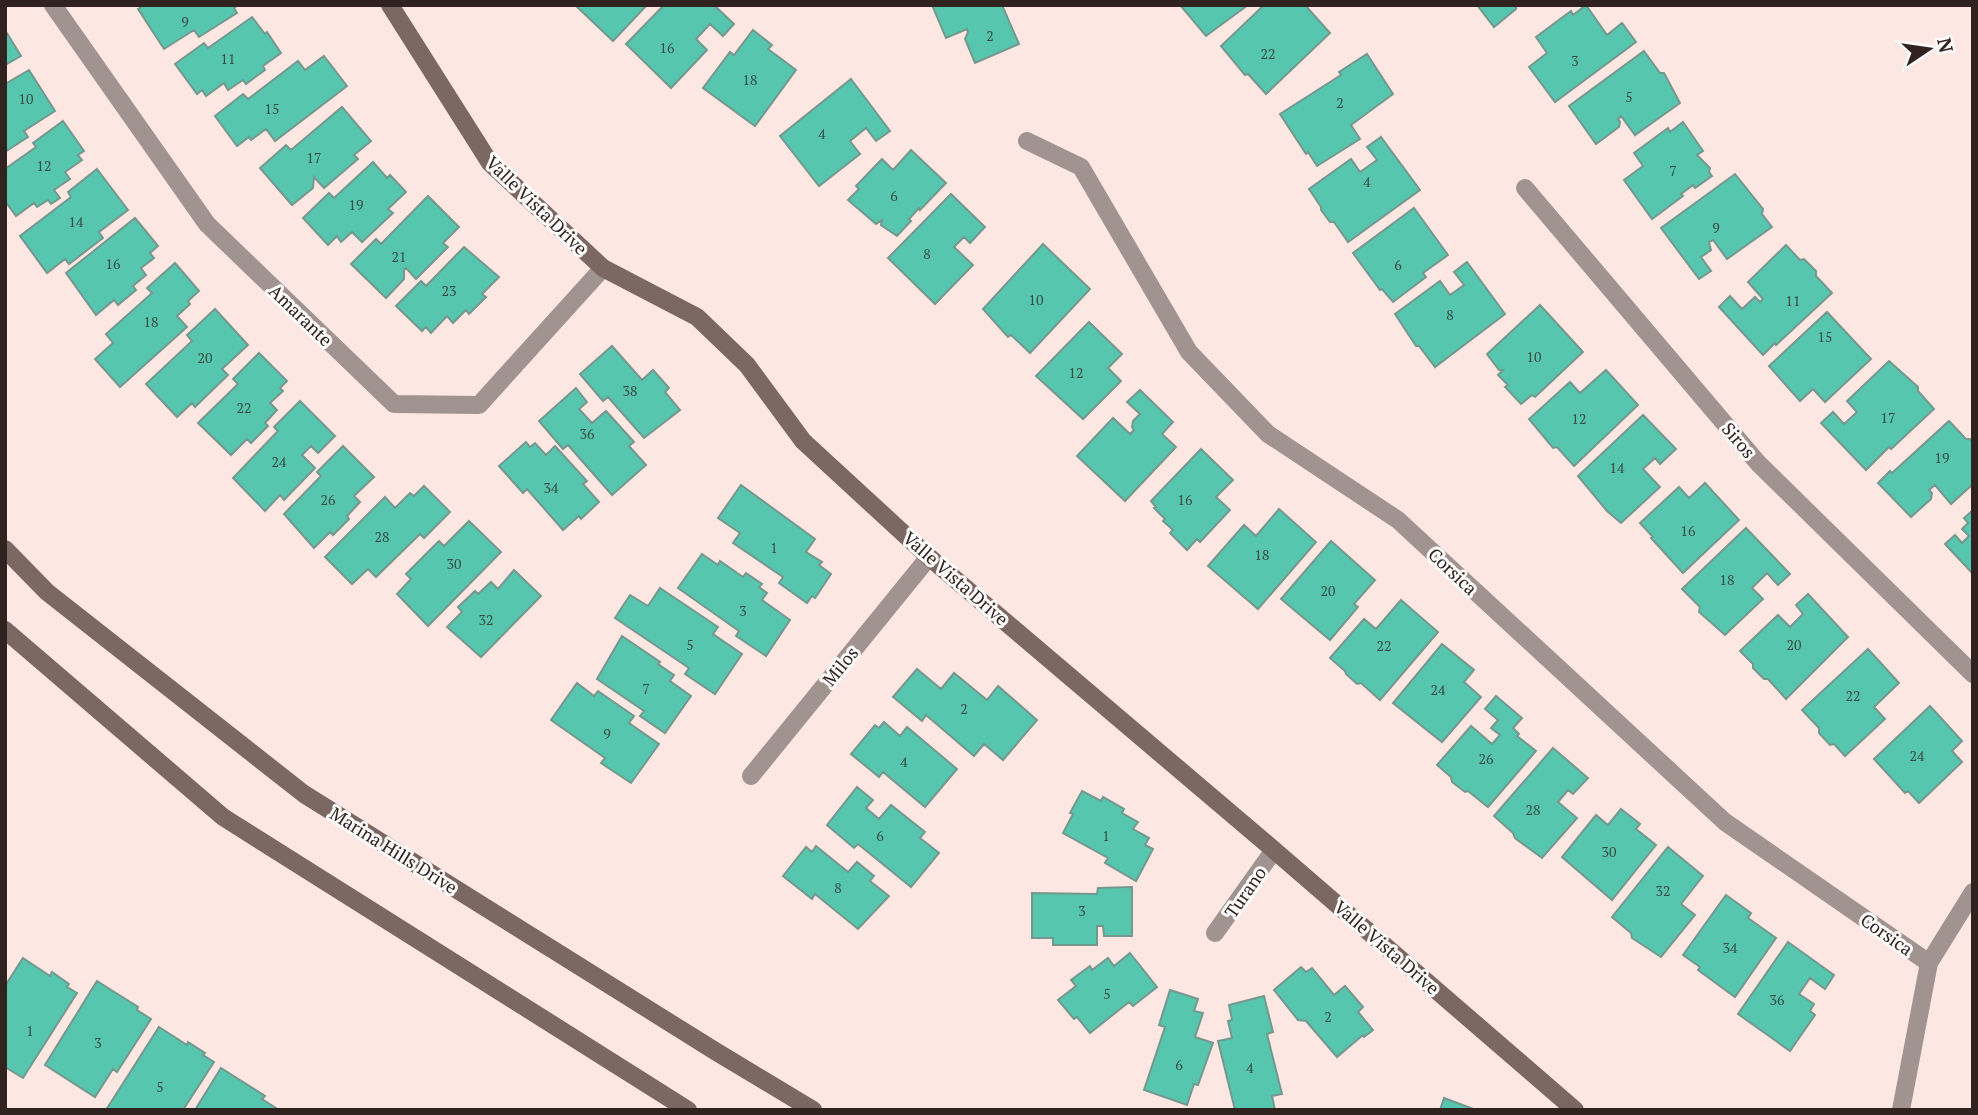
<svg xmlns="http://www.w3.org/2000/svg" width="1978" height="1115" viewBox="0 0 1978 1115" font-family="'PT Serif',serif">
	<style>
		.building { fill: #56c7ae; stroke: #75978e; stroke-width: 2 }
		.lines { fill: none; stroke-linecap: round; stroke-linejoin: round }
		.street { stroke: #a1938f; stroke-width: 18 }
		.secondary { stroke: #7c6863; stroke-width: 18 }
		.labels { text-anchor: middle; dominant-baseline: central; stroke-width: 6; stroke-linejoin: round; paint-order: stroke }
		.number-label { font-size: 14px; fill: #394b43 }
		.street-label { font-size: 18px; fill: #2f221f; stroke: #fafafa }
	</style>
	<rect width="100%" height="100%" fill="#fde7e3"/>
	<path class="building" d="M144 5H238L234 8 237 13 199 37 194 30 164 49 138 9Z
		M575 5H647L613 41Z
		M664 5H714L734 24 723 36 710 24 696 39 707 50 671 88 626 44Z
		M932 5H1002L1019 44 975 63 965 39 968 32 967 29 946 38Z
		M1180 5H1248L1206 36Z
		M1264 5H1305L1330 33 1266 94 1248 74 1245 75 1221 46Z
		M1477 5H1516V9L1494 27Z
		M1586 5 1607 35 1622 23 1636 42 1555 102 1529 67 1547 53 1536 37 1571 11 1573 15Z
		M252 17 265 34 267 32 281 53 263 66 265 70 246 84 243 80 228 90 224 83 206 96 202 90 197 94 175 64 204 43 208 48Z
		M5 30 21 56 5 65Z
		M753 30 772 45 768 49 796 70 755 126 703 88 730 52 734 55Z
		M1644 51 1660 73H1664L1680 103 1635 135 1621 116 1618 119 1620 122 1619 127 1596 144 1569 106Z
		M1367 54 1393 94 1351 125 1360 139 1317 166 1308 152 1306 154 1280 114 1341 75 1339 72Z
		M324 56 347 86 275 141 266 129 251 140 249 137 237 146 215 116 243 94 248 99 298 61 305 70Z
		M29 70 55 111 24 131 28 137 5 152V84Z
		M851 79 890 131 876 141 866 128 850 141 860 154 819 186 780 136Z
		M342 107 371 141 354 155 358 159 324 188 314 177 313 188 292 205 260 168 286 145 291 150Z
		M63 121 84 151 78 155 82 160 65 172 70 179 54 190 60 198 51 204 48 200 37 207 34 203 16 216 5 201V169L36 147 33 143Z
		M1683 122 1703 151 1697 155 1710 168 1709 172 1712 176 1695 188 1693 185 1681 194 1683 196 1652 219 1624 180 1643 166 1634 153 1668 128 1670 132Z
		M1381 137 1420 190 1348 242 1334 222H1330L1321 210V207L1309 189 1351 159 1360 172 1377 160 1367 147Z
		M911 150 946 183 920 210 919 208 909 219 911 221 897 236 881 225 882 220 876 224 848 200 859 189 856 186 882 159 893 170Z
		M373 162 387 178 390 175 406 192 388 209 393 213 362 242 352 232 341 242 337 236 328 245 303 218 329 193 334 198Z
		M97 169 128 210 99 232 103 238 69 264 65 259 47 273 20 236 71 197 68 192Z
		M1735 174 1763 209 1762 214 1772 227 1727 259 1713 240 1709 242 1711 250 1701 257 1711 271 1699 279 1661 228Z
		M951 194 985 227 970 243 964 237 954 247 973 265 935 304 888 258Z
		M428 196 459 227 443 243 448 247 416 279 406 268 404 270V279L386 298 351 264 376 239 381 244Z
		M1414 208 1448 255 1423 273 1426 277 1393 302 1382 289 1380 290 1353 253Z
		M135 218 158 246 150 253 154 258 141 268 146 275 133 286 136 290 118 305 114 300 96 315 66 273Z
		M1043 244 1090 289 1030 353 1011 335 1008 337 983 309Z
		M1786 245 1800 260 1804 259 1816 271V276L1832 293 1776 345 1775 343 1763 355 1719 307 1730 296 1742 309 1755 297 1760 302 1763 299 1748 282Z
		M464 247 499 277 482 294 486 297 469 314 466 310 453 323 447 316 431 333 426 327 422 331 396 306 421 281 426 286Z
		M1467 262 1505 314 1435 367 1419 346H1416L1395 314 1440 281 1450 295 1464 285 1454 272Z
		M175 263 199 291 188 301 190 304 177 316 187 327 120 387 95 359 113 343 106 334 152 293 147 288Z
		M1540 305 1583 352 1535 397 1532 395 1521 404 1505 387 1508 385 1498 375 1503 370H1499L1487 354Z
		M215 309 248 345 222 369 228 375 195 407 192 403 177 417 146 384 192 341 187 335Z
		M1827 312 1871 359 1825 402 1813 389 1800 401 1769 366Z
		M1089 322 1122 354 1108 368 1121 381 1083 419 1036 376Z
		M612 346 642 380 653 370 669 388 665 392 680 410 644 438 608 397 603 401 580 374Z
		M259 353 287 381 280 388 283 391 270 403 277 410 265 423 268 426 251 443 247 439 231 455 198 423 238 384 233 379Z
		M1889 361 1918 387V391L1934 409 1891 449 1889 447 1866 470 1821 423 1833 412 1844 424 1857 412 1847 401Z
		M1606 370 1638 405 1574 466 1557 447 1553 448 1529 419 1570 382 1580 393Z
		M576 388 587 402 579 409 592 423 606 411 634 442 629 446 646 465 612 495 568 445 563 449 539 421Z
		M1140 390 1173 422 1162 434 1176 447 1125 501 1077 456 1113 418 1130 434 1134 430 1132 427 1133 421 1140 414 1127 402Z
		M300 401 335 436 318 453 311 446 302 455 315 468 284 500 280 495 265 511 233 478 278 431 274 427Z
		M1643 415 1676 449 1660 464 1655 458 1643 469 1660 487 1621 523 1607 511 1578 476Z
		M1949 421 1966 439H1970L1973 442V484L1951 504 1935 485 1929 490 1932 493 1931 499 1911 517 1878 483 1890 471 1892 473Z
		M526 442 530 447 535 443 546 455 555 446 587 481 583 484 599 502 581 519 579 516 563 530 527 489 523 493 499 466Z
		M343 446 374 477 354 496 360 502 347 516 349 519 333 535 330 532 314 548 284 514 321 476 317 472Z
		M1201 449 1233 480 1216 497 1230 510 1200 542 1197 539 1187 550 1170 533 1173 530 1163 521 1165 519 1154 508 1156 507 1151 501Z
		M1705 483 1739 520 1683 573 1651 538 1653 537 1640 523 1679 487 1689 498Z
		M741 485 815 539 806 552 822 562 819 565 831 574 815 598 812 596 807 603 779 583 783 577 733 543 740 533 718 518Z
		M424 486 450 512 424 538 420 534 376 577 368 569 352 584 325 557 385 497 395 508 410 493 414 496Z
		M1279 509 1316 542 1258 609 1208 566 1244 525 1256 536Z
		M1973 510V574L1945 544 1955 535 1962 543 1969 536 1962 529 1968 523 1964 518Z
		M469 521 501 552 428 626 397 594 411 579 406 574 439 541 444 546Z
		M1746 528 1790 574 1778 585 1767 573 1752 588 1763 599 1725 635 1699 612 1700 607 1682 589Z
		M1331 541 1375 580 1354 604 1358 607 1330 640 1281 599Z
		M702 554 718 565 720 561 743 577 746 573 762 584 759 587 767 593 762 600 790 620 766 656 736 636 739 631 678 588Z
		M514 570 541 596 481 657 447 627 462 612 458 607 475 591 478 594 491 582 498 589Z
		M660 588 718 627 713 634 742 654 715 694 685 674 689 668 615 618 630 595 648 606Z
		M1808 594 1848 637 1786 699 1768 679H1764L1753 668V664L1740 651 1778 615 1790 627 1803 614 1796 605Z
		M1401 600 1438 632 1380 700 1361 683 1357 684 1346 674 1345 671 1330 658 1364 619 1376 629Z
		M622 636 660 662 658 664 674 675 670 681 691 696 665 733 640 716 644 711 597 679Z
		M1442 644 1474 670 1464 682 1481 697 1442 742 1393 703Z
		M1868 649 1899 683 1874 707 1885 719 1845 756 1834 744 1830 745 1819 733V728L1802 710Z
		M917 669 941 689 954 673 987 700 998 686 1037 720 1003 760 984 744 974 756 926 715 922 721 893 697Z
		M577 683 594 696 598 691 634 716 629 723 659 744 631 783 601 763 605 758 551 720Z
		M1496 696 1522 718 1513 728 1519 734 1517 736 1536 751 1488 807 1468 791 1465 792 1452 782 1451 777 1437 765 1471 726 1492 744 1500 735 1491 728 1498 720 1485 709Z
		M1930 706 1962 741 1952 751 1962 762 1919 803 1908 791 1905 793 1874 759Z
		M884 722 900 736 907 727 957 769 925 807 883 772 879 777 851 754 875 725 879 728Z
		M1553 748 1588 778 1573 794 1568 790 1558 802 1577 818 1542 858 1515 838 1513 833 1494 816Z
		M857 787 873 800 866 808 879 819 891 805 925 832 920 838 939 853 911 887 858 844 854 848 827 825Z
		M1082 791 1101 801 1103 797 1124 809 1122 813 1138 822 1133 829 1149 838 1145 845 1153 849 1136 881 1105 863 1108 858 1063 833 1073 814 1070 813Z
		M1621 809 1640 824 1636 829 1656 845 1612 900 1562 857 1596 815 1608 825Z
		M816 846 848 872 857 862 874 876 870 881 889 896 858 929 815 894 812 899 783 876 806 847 812 852Z
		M1668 847 1703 876 1681 904 1695 915 1661 957 1632 938 1631 933 1612 917Z
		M1132 887V936H1104L1103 926H1097V945H1053V938H1032V893L1097 894 1098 888Z
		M1726 895 1751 913 1748 918 1776 938 1735 997 1698 970 1700 967 1683 955Z
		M1788 942 1834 975 1825 989 1810 978 1799 994 1814 1004 1810 1011 1815 1015 1790 1051 1738 1014Z
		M1130 953 1157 987 1133 1006 1129 1002 1090 1033 1077 1017 1074 1019 1058 1000 1076 986 1071 980 1090 966 1092 970 1108 958 1114 966Z
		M23 958 50 976 52 972 69 984 67 987 77 993 23 1078 5 1067V986Z
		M1301 967 1306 972 1312 968 1334 995 1345 986 1363 1007 1358 1012 1373 1030 1364 1037 1363 1035 1337 1057 1306 1021 1298 1020 1274 990Z
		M97 981 138 1007 137 1010 151 1019 117 1072 113 1069 95 1097 45 1065Z
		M1170 990 1198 999 1194 1011 1203 1013 1195 1037 1213 1043 1198 1085 1194 1084 1187 1105 1144 1090 1165 1027 1159 1025Z
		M1264 996 1273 1032 1267 1034 1282 1094 1272 1096 1275 1110H1235L1218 1041 1232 1038 1228 1021 1232 1020 1229 1005Z
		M159 1027 187 1045 188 1042 205 1053 203 1055 214 1062 183 1110H106Z
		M221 1068 265 1096 262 1099 276 1108 275 1110H195Z
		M1444 1098 1476 1110H1440Z"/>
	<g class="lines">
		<path class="street" d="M53 5 207 224 394 404 479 405 603 268
			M1027 141 1081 167 1189 352 1268 434 1398 520 1725 822 1929 963
			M1525 188 1758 463 1973 674
			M751 776 929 557
			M1215 933 1274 850
			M1901 1110 1929 963 1973 892"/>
		<path class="secondary" d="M390 5 490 163 603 268 697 317 747 365 803 441 929 557 1274 850 1575 1110
			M5 549 47 592 304 794 715 1051 813 1110
			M5 630 223 817 688 1110"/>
	</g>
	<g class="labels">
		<g class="number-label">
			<text x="185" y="21">9</text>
			<text x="990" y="35">2</text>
			<text x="667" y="47">16</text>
			<text x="1268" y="53">22</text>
			<text x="228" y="58">11</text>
			<text x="1575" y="60">3</text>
			<text x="750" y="79">18</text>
			<text x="1629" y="96">5</text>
			<text x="26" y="98">10</text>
			<text x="1340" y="102">2</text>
			<text x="272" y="108">15</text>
			<text x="822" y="133">4</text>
			<text x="314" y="157">17</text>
			<text x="44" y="165">12</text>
			<text x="1673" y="170">7</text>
			<text x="1367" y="181">4</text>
			<text x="894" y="195">6</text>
			<text x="356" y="204">19</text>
			<text x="76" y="221">14</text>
			<text x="1716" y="227">9</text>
			<text x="927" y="253">8</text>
			<text x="399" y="256">21</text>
			<text x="113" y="263">16</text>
			<text x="1398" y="264">6</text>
			<text x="449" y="290">23</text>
			<text x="1036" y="299">10</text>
			<text x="1793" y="300">11</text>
			<text x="1450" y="314">8</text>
			<text x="151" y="321">18</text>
			<text x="1825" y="336">15</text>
			<text x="1534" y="356">10</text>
			<text x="205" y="357">20</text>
			<text x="1076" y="372">12</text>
			<text x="630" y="390">38</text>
			<text x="244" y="407">22</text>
			<text x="1888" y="417">17</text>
			<text x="1579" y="418">12</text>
			<text x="587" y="433">36</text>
			<text x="1942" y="457">19</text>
			<text x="279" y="461">24</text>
			<text x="1617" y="467">14</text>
			<text x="551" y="487">34</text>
			<text x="328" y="499">26</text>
			<text x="1185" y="499">16</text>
			<text x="1688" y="530">16</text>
			<text x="382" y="536">28</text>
			<text x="774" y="547">1</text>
			<text x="1262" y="554">18</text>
			<text x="454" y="563">30</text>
			<text x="1727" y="579">18</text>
			<text x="1328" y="590">20</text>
			<text x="743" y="610">3</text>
			<text x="486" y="619">32</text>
			<text x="690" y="644">5</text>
			<text x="1794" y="644">20</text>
			<text x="1384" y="645">22</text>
			<text x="646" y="688">7</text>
			<text x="1438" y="689">24</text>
			<text x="1853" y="695">22</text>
			<text x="964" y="708">2</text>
			<text x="607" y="733">9</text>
			<text x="1917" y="755">24</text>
			<text x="1486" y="758">26</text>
			<text x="904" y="761">4</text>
			<text x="1533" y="809">28</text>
			<text x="880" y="835">6</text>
			<text x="1106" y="835">1</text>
			<text x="1609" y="851">30</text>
			<text x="838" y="887">8</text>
			<text x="1663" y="890">32</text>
			<text x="1082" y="910">3</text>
			<text x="1730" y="947">34</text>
			<text x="1107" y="993">5</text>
			<text x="1777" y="999">36</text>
			<text x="1328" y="1016">2</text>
			<text x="30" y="1030">1</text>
			<text x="98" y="1042">3</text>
			<text x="1179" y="1064">6</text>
			<text x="1250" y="1067">4</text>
			<text x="160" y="1086">5</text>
		</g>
		<g class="street-label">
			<text transform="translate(537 205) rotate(44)">Valle Vista Drive</text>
			<text transform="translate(301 315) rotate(44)">Amarante</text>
			<text transform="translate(1739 440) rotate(50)">Siros</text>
			<text transform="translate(1453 571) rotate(43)">Corsica</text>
			<text transform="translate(956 578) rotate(41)">Valle Vista Drive</text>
			<text transform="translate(840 666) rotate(-51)">Milos</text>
			<text transform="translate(394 850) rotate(32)">Marina Hills Drive</text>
			<text transform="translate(1245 892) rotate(-55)">Turano</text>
			<text transform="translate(1887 934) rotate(35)">Corsica</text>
			<text transform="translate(1387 947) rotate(41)">Valle Vista Drive</text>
		</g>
	</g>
	<rect width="1978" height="1115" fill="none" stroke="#2f221f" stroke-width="14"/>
	<g transform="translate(1929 49) rotate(77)" stroke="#fafafa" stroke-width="5" paint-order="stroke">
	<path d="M0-5L12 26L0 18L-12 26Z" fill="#2f221f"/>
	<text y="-10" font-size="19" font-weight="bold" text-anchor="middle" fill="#2f221f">N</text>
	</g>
</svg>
